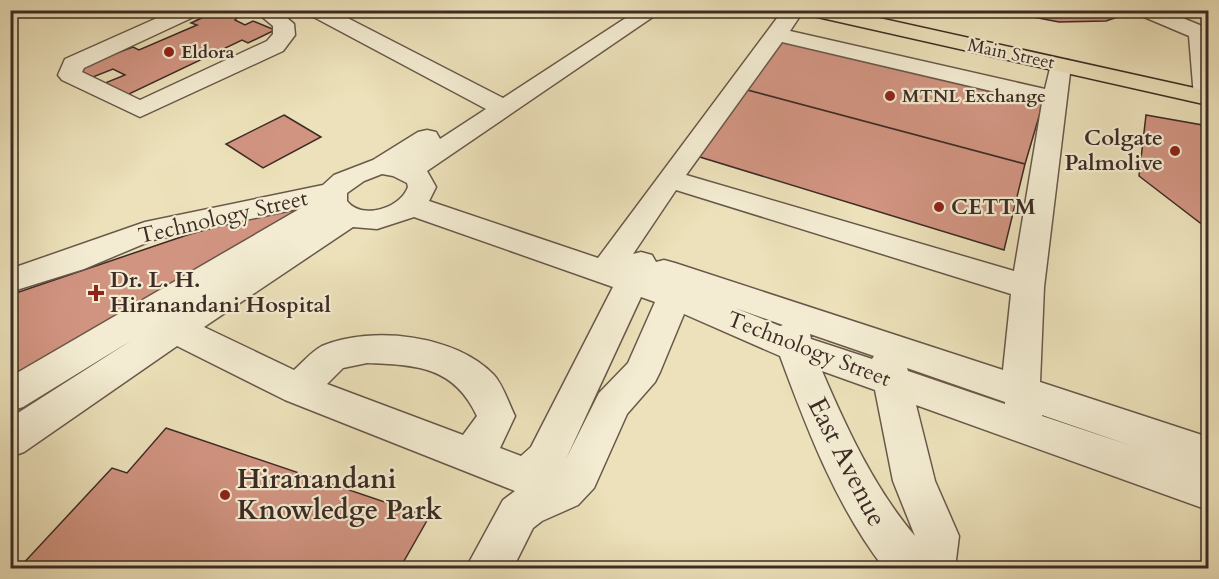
<svg xmlns="http://www.w3.org/2000/svg" width="1219" height="579" viewBox="0 0 1219 579" font-family="Cardo,serif">
	<style>
		.building { fill: #d19481; stroke: #3d2b25; stroke-width: 1.5 }
		.lines { fill: none; stroke-linecap: round; stroke-linejoin: round }
		.minor-casing { stroke: #69584a; stroke-width: 3 }
		.major-casing { stroke: #3d2b25; stroke-width: 3 }
		.minor { fill: #f3ecd2; fill-rule: evenodd }
		.major { fill: #ece1ba; fill-rule: evenodd }
		.poi-dot { fill: #8f2418; stroke: #f3ecd2; stroke-width: 2 }
		.labels { text-anchor: middle; dominant-baseline: central; stroke-width: 4.5; stroke-linejoin: round; paint-order: stroke }
		.far-poi-label { font-size: 18px; font-weight: bold; fill: #3d2b25; stroke: #f3ecd2; text-anchor: start }
		.far-street-label { font-size: 18px; fill: #3d2b25; stroke: #f3ecd2 }
		.poi-label { font-size: 22px; font-weight: bold; fill: #3d2b25; stroke: #f3ecd2; text-anchor: start }
		.street-label { font-size: 22px; fill: #3d2b25; stroke: #f3ecd2 }
		.near-street-label { font-size: 27px; fill: #3d2b25; stroke: #f3ecd2 }
		.near-poi-label { font-size: 27px; font-weight: bold; fill: #3d2b25; stroke: #f3ecd2; text-anchor: start }
	</style>
	<rect width="100%" height="100%" fill="#ece1ba"/>
	<filter id="stains"><feTurbulence type="fractalNoise" baseFrequency=".00333" numOctaves="4"/><feColorMatrix values="0 0 0 0 .2 0 0 0 0 .09 0 0 0 0 .02 0 0 0 .5 -.17"/></filter>
	<radialGradient id="worn" r=".72"><stop offset=".6" stop-color="#630" stop-opacity="0"/><stop offset="1" stop-color="#630" stop-opacity=".3"/></radialGradient>
	<path class="building" d="M244 10 235 20 245 25 253 21 275 30 248 43 242 40 127 95 105 83 125 75 113 69 93 77 75 69 111 50 117 53 133 47 139 50 197 25 191 23 210 14 204 12Z
		M996 10H1113L1124 15 1106 21 1059 22Z
		M777 38 1043 103 1025 164 740 88Z
		M740 88 1025 164 1004 250 690 154Z
		M284 115 321 137 263 168 226 144Z
		M1146 115 1208 126V229L1139 176Z
		M325 196 10 392V295L187 235Z
		M166 428 429 517 400 568H19L112 468 127 473Z"/>
	<g class="lines">
		<g class="minor-casing">
			<path id="minor" d="M175 10H203L200 14 84 68 82 72 140 100 267 41 273 34V26L254 10H278L294 24 295 35 283 51 140 117 62 80 58 75 65 59Z
				M305 10H332L503 98 638 10H663L427 171 436 187 429 201 598 258 783 10H804L790 31 1045 89 1052 60H1068L1071 65 1044 287 1040 382 1208 437V510L916 405 935 481 959 536 955 568H884C836 506 807 429 780 356L684 314 660 372 655 382 627 414 594 488 578 505 542 521 533 528 513 568H466L503 500 515 491 285 400 177 346 24 452 10 457V418L132 340 23 407 10 411V377L301 208 153 240 84 269 10 292V269L145 222 323 185 334 175 373 160 418 132 427 130 436 132 440 139 486 109 308 14ZM782 42 1042 103 1014 271 686 175ZM382 174 393 176 407 183 408 187C400 209 361 220 347 201V193L364 181ZM676 190 1011 294 1003 370 675 263 664 260 656 262 652 255 641 252 633 254ZM414 217 613 287 531 447 521 456 500 448 515 416C509 404 503 385 494 375 456 335 372 325 322 346 312 351 302 363 294 370L204 327 353 227 377 229ZM641 297 655 302 628 363 599 393 566 459ZM735 308 783 325 780 326ZM810 334 874 356 872 359 811 339ZM367 363C416 365 454 366 477 416L463 435 327 384 343 368ZM907 368 1005 402V404L908 371ZM822 371 875 390 893 481 915 536C874 488 847 429 822 371ZM1042 415 1132 446 1042 416Z
				M1134 10H1163L1207 28 1208 104 1197 102 1194 97 1189 36 1137 14Z"/>
		</g>
		<g class="major-casing">
			<path id="major" d="M803 10H843L1208 91V105L813 16Z"/>
		</g>
		<use href="#minor" class="minor"/>
		<use href="#major" class="major"/>
	</g>
	<g class="poi-dot">
		<circle cx="169" cy="52" r="6"/>
		<circle cx="890" cy="96" r="6"/>
		<circle cx="1175" cy="151" r="6"/>
		<circle cx="939" cy="207" r="6"/>
		<path d="M93 284h6v6h6v6h-6v6h-6v-6h-6v-6h6z"/>
		<circle cx="225" cy="495" r="6"/>
	</g>
	<g class="labels">
		<g class="far-poi-label">
			<text x="181" y="52">Eldora</text>
			<text x="902" y="96">MTNL Exchange</text>
		</g>
		<g class="far-street-label">
			<text transform="translate(1011 54) rotate(12)">Main Street</text>
		</g>
		<g class="poi-label">
			<text x="1163" y="138" text-anchor="end">Colgate<tspan x="1163" dy="25">Palmolive</tspan></text>
			<text x="951" y="207">CETTM</text>
			<text x="110" y="280">Dr. L. H.<tspan x="110" dy="25">Hiranandani Hospital</tspan></text>
		</g>
		<g class="street-label">
			<text transform="translate(223 217) rotate(-13)">Technology Street</text>
			<text transform="translate(809 349) rotate(21)">Technology Street</text>
		</g>
		<g class="near-street-label">
			<text transform="translate(847 462) rotate(63)">East Avenue</text>
		</g>
		<g class="near-poi-label">
			<text x="237" y="479">Hiranandani<tspan x="237" dy="31">Knowledge Park</tspan></text>
		</g>
	</g>
	<rect width="1219" height="579" fill="none" stroke="#ece1ba" stroke-width="36"/>
	<rect x="12" y="12" width="1195" height="555" fill="none" stroke="#3d2b25" stroke-width="3"/>
	<rect x="18" y="18" width="1183" height="543" fill="none" stroke="#3d2b25" stroke-width="1.5"/>
	<rect width="100%" height="100%" filter="url(#stains)"/>
	<rect width="100%" height="100%" fill="url(#worn)"/>
</svg>
